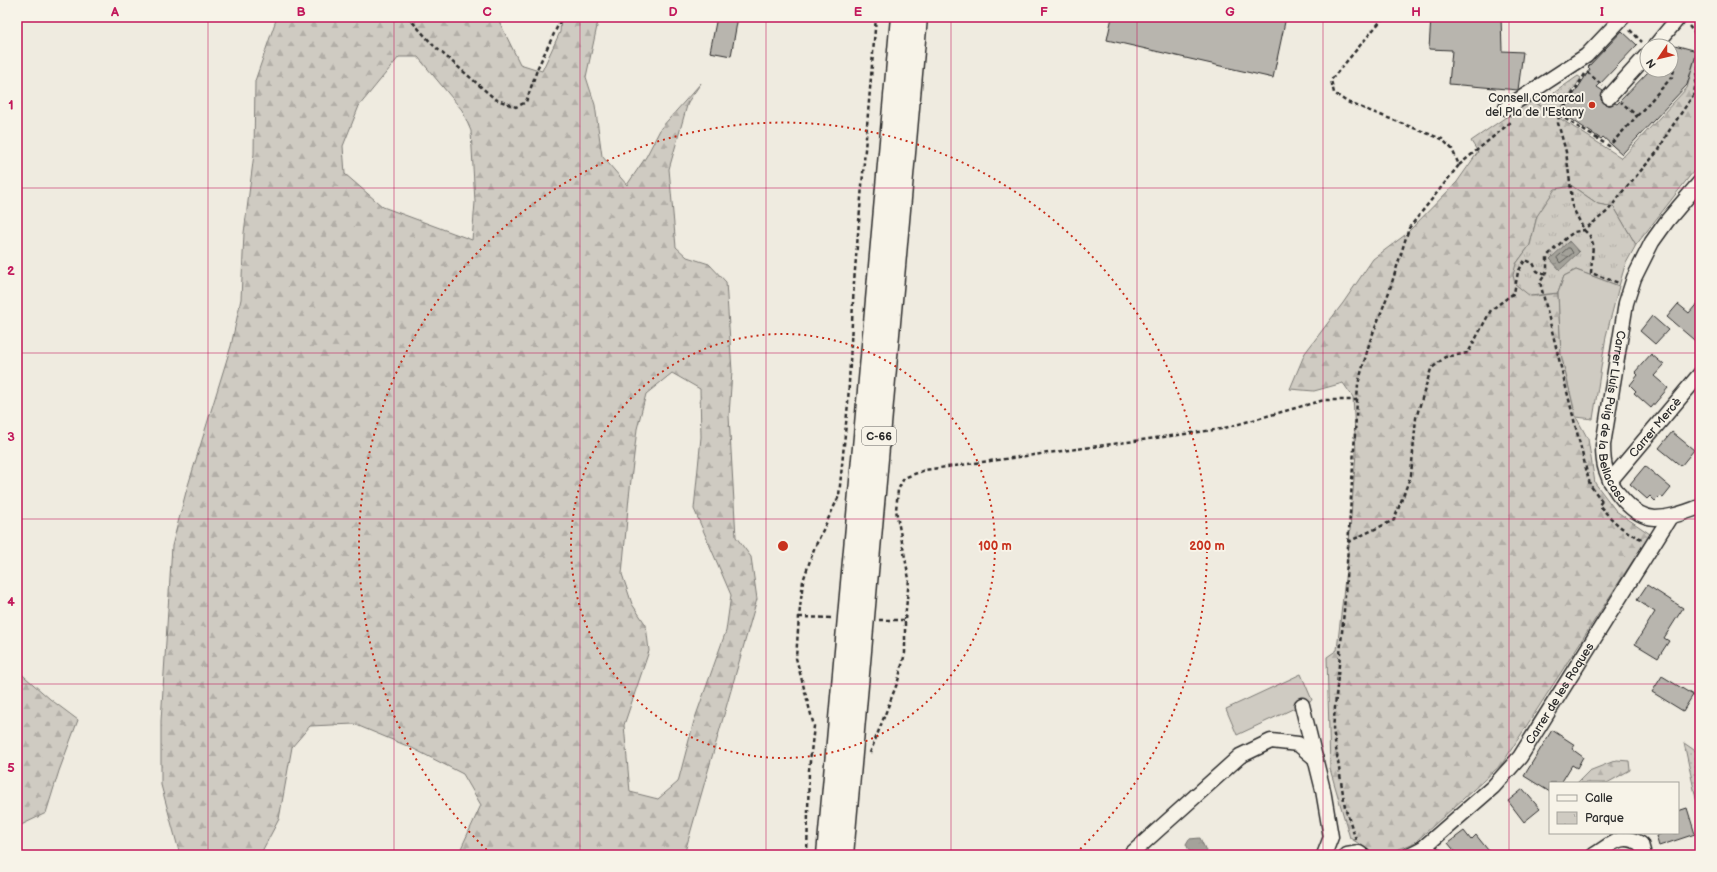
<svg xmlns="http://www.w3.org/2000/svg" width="1717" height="872" viewBox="0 0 1717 872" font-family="'Balsamiq Sans',sans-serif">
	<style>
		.grass { fill: url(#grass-dots); stroke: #7d7b76 }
		.forest { fill: url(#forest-firs); stroke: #7d7b76; fill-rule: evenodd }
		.park { fill: url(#park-tufts); stroke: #7d7b76 }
		.garden { fill: #cfcbc2; stroke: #7d7b76 }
		.water { fill: url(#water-ripples); stroke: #74726e }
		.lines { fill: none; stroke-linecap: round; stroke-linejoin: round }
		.shore { stroke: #5b5b57; stroke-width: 1 }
		.building { fill: #b8b5ae; stroke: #2b2b2b }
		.minor-casing { stroke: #2b2b2b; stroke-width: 17 }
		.highway-casing { stroke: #2b2b2b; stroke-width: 23 }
		.path { stroke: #2b2b2b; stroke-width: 2.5; stroke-dasharray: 4 3; stroke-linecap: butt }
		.minor { stroke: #f7f3e8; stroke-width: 14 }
		.highway { stroke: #f7f3e8; stroke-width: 20 }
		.grid { fill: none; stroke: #c2185b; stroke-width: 1; stroke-opacity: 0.55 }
		.ring { fill: none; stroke: #c8321e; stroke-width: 2; stroke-dasharray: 2 4 }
		.poi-dot { fill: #c8321e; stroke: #f7f3e8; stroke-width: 1.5 }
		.labels { text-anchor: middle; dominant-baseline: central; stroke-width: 4; stroke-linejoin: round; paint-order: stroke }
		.shield { fill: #f7f3e8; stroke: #686764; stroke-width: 1 }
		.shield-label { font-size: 11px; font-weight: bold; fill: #2b2b2b }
		.poi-label { font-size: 12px; fill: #2b2b2b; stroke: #f7f3e8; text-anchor: end }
		.street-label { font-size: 12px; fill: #2b2b2b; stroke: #f7f3e8 }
		.centre { fill: #c8321e; stroke: #f7f3e8; stroke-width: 2 }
		.ring-label { font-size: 12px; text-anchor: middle; font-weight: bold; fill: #c8321e; stroke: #f7f3e8; stroke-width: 4; stroke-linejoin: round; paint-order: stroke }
		.neatline { fill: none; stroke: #c2185b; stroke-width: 1.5 }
		.grid-label { font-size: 13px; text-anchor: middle; font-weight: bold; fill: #c2185b }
	</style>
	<defs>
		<pattern id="grass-dots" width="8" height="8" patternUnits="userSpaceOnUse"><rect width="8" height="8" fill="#cfcbc2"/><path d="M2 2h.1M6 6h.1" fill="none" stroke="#b2aea7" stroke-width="1.8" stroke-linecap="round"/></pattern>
		<pattern id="forest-firs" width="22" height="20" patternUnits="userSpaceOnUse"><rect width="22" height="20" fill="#cfcbc2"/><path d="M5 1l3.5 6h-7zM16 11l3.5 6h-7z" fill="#b2aea7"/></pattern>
		<pattern id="park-tufts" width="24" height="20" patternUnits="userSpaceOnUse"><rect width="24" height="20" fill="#cfcbc2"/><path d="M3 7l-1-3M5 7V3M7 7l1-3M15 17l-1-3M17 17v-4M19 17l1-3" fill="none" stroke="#b2aea7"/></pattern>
		<pattern id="water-ripples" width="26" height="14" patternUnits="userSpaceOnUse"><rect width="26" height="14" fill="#a4a29a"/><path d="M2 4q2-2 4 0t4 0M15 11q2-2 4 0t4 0" fill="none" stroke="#86847e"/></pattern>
	</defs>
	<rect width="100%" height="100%" fill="#efebe0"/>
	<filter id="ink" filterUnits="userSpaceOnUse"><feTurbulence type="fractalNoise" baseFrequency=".025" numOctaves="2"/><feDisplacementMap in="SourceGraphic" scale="8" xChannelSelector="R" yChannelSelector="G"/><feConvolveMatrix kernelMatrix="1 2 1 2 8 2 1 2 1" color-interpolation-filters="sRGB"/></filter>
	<g filter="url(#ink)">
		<path class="grass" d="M1578 76 1581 78 1556 116 1538 104Z
			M1684 743 1697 752 1700 761V817Z"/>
		<path class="forest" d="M277 17H406L414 25 417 17H497L520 64 542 71 560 32 561 17H599L586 77 595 105 602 156 627 185 646 157 661 128 701 83 688 102 669 169 676 247 687 257 709 264 726 282 732 371 729 416 736 537 751 557 757 599 684 855H458L481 805 463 774 412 748 354 724 310 726 292 747 279 819 260 855H180L161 785V721L172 546 186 492 231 346 241 299 244 233 254 154 255 81ZM399 57H418L462 110 471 131 475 202 472 240 383 207 345 174 343 146 359 106ZM672 373 700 389 701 437 694 509 731 595 726 631 694 721 678 782 658 799 630 792 624 725 649 651 646 625 632 604 622 574 629 497 637 429 646 394Z
			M1700 40V163L1636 245 1614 207 1598 204 1572 186 1537 216 1530 245 1516 264 1536 296 1558 293 1561 354 1576 417 1588 439 1595 483 1616 511 1650 534 1502 764 1414 843 1392 852 1375 854 1350 838 1330 769 1327 657 1337 650 1349 543 1356 453 1353 397 1343 383 1314 391 1290 389 1305 353 1343 303 1373 259 1405 235 1457 182 1478 152 1471 141 1531 100 1622 158 1687 88Z
			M17 670 50 699 78 720 59 771 46 813 17 827Z
			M1617 760 1629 761 1630 770 1607 783H1577L1589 771Z"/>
		<path class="park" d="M1572 186 1598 204 1614 207 1636 245 1625 265 1619 286 1576 270 1564 276 1558 293 1530 296 1515 284 1513 275 1516 264 1530 245 1537 216 1555 189Z"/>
		<path class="garden" d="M1576 270 1619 286 1606 336 1593 419 1576 417 1561 354 1558 293 1564 276Z
			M1301 674 1312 700 1237 735 1226 709Z"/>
		<path class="water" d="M1569 241 1579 252 1560 270 1550 259Z
			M1200 838 1208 855H1191L1186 844 1189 839Z"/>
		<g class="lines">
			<path class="shore" d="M1568 248H1570L1573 253 1560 263 1557 258Z"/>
		</g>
		<path class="building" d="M717 17H738L731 56 710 52Z
			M1112 17H1286L1273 78 1107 40Z
			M1431 17H1501L1502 51 1523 52 1518 90 1449 84 1452 50 1429 49Z
			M1622 31 1637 45 1597 87 1603 91 1601 100 1607 105H1611L1615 103 1617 104 1650 70H1671V44L1697 51 1687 85 1622 154 1603 137 1601 139 1562 113 1590 69 1588 67Z
			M1700 300V345L1667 317 1678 304 1689 313Z
			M1652 316 1668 330 1655 344 1640 331Z
			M1651 354 1664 365 1654 376 1668 388 1651 408 1634 393 1636 391 1630 385 1638 375 1635 372Z
			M1672 432 1694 450 1681 466 1659 448Z
			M1645 466 1671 488 1663 498 1660 496 1655 501 1650 496 1647 499 1630 484Z
			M1647 585 1683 608 1664 638 1669 641 1658 658 1635 644 1655 612 1637 600Z
			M1662 676 1693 695 1683 711 1652 692Z
			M1552 730 1575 745 1572 749 1583 757 1577 768 1572 765 1561 783H1550V792L1524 776Z
			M1523 789 1540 809 1524 822 1508 801Z
			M1687 808 1695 834 1659 846 1656 836 1663 833H1678V811Z
			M1464 831 1471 840 1476 835 1492 855H1458L1448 843Z"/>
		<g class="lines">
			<g class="minor-casing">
				<g id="minor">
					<path d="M1655 46 1679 17"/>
					<path d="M1609 97 1647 55"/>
					<path d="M1506 108 1586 56 1623 17"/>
					<path id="s1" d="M1700 182 1667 221 1652 242 1634 278 1626 303 1603 445C1603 453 1603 462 1606 470 1612 489 1632 517 1655 518 1671 518 1685 512 1700 507"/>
					<path id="s2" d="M1610 481 1700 374"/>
					<path d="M1302 705 1323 790 1331 837 1324 855"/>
					<path d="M1130 855 1240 756 1271 741 1298 744 1316 759"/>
					<path d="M1347 855 1359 853 1362 855"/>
					<path d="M1409 855 1423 848"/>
					<path id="s3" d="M1435 855 1423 848 1493 787 1520 757 1670 517"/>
					<path d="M1594 855C1612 844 1621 832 1641 844L1644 855"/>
				</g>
			</g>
			<g class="highway-casing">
				<path id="highway" d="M827 855 901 17
					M843 855 917 17"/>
			</g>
			<path class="path" d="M408 17 434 46 495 99 516 107 526 102 538 67 562 17
				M1689 26 1700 40
				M1630 30 1642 42
				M1587 72 1603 86
				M1585 74 1559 115 1558 123 1566 152 1571 190 1572 206 1584 230 1590 236 1593 244 1591 273 1619 283
				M1559 115 1609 146 1637 116 1621 102
				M1637 116 1672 77 1674 70 1671 68
				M1459 165 1511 122
				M1602 501 1590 485 1540 282 1547 272V256L1566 238 1574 232 1584 230 1608 211 1623 191 1659 150 1667 134 1694 94 1700 57
				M1602 501 1599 505C1612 520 1623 532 1642 539
				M1348 542 1394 520 1411 475 1416 418 1431 369 1445 357 1468 353 1491 310 1514 293 1518 272 1525 260 1533 263 1537 271 1546 275
				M799 617 833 618
				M879 620H905
				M870 753 898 681 905 653V620L909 579 896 510 898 490 904 478 925 470 1221 429 1324 400H1357
				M1356 840 1345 807 1333 729 1344 611 1358 384 1370 341 1389 292 1409 228 1459 165 1452 149 1442 139 1347 102 1334 93 1331 80 1384 17
				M807 855 809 770 814 726 796 658 799 617 803 581 814 549 839 496 848 403 854 282 876 17"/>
			<use href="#minor" class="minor"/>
			<use href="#highway" class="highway"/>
		</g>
	</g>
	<path class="grid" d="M208 17V855M394 17V855M580 17V855M766 17V855M951 17V855M1137 17V855M1323 17V855M1509 17V855M17 188H1700M17 353H1700M17 519H1700M17 684H1700"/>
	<g class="ring">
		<circle cx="783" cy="546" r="212"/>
		<path d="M491 854A424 424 0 1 1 1075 854"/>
	</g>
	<circle class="poi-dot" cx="1592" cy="105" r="4"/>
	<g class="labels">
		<rect class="shield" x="862" y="427" width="34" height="18" rx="3"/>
		<g class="shield-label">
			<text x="879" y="436">C-66</text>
		</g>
		<g class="poi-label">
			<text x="1584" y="98">Consell Comarcal<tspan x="1584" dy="14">del Pla de l'Estany</tspan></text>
		</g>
		<g class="street-label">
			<text stroke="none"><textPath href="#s1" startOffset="260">Carrer Lluís Puig de la Bellacasa</textPath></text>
			<text stroke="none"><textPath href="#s2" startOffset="70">Carrer Mercè</textPath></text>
			<text stroke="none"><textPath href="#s3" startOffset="222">Carrer de les Roques</textPath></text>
		</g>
	</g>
	<circle cx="783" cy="546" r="6" class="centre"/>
	<g class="ring-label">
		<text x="995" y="550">100 m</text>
		<text x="1207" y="550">200 m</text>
	</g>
	<rect width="1717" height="872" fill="none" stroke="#f7f3e8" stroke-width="44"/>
	<rect x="1549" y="782" width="130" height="52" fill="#f7f3e8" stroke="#a5a39c"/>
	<rect x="1557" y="795" width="20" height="6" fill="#f7f3e8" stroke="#a5a39c"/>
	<text x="1585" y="802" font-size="12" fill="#2b2b2b">Calle</text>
	<rect x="1557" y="812" width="20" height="12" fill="url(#park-tufts)" stroke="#a5a39c"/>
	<text x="1585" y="822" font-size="12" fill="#2b2b2b">Parque</text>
	<g transform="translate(1659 58) rotate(235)"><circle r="19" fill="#f7f3e8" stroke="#a5a39c"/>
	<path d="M0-3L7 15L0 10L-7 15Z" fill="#c8321e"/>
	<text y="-6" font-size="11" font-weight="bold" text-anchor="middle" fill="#2b2b2b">N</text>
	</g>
	<rect x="22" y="22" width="1673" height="828" class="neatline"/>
	<g class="grid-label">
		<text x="115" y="16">A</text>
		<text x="301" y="16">B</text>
		<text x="487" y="16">C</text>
		<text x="673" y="16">D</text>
		<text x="858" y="16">E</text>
		<text x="1044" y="16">F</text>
		<text x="1230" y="16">G</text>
		<text x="1416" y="16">H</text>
		<text x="1602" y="16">I</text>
		<text x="11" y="109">1</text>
		<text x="11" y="275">2</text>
		<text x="11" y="441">3</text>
		<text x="11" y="606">4</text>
		<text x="11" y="772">5</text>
	</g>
</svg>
